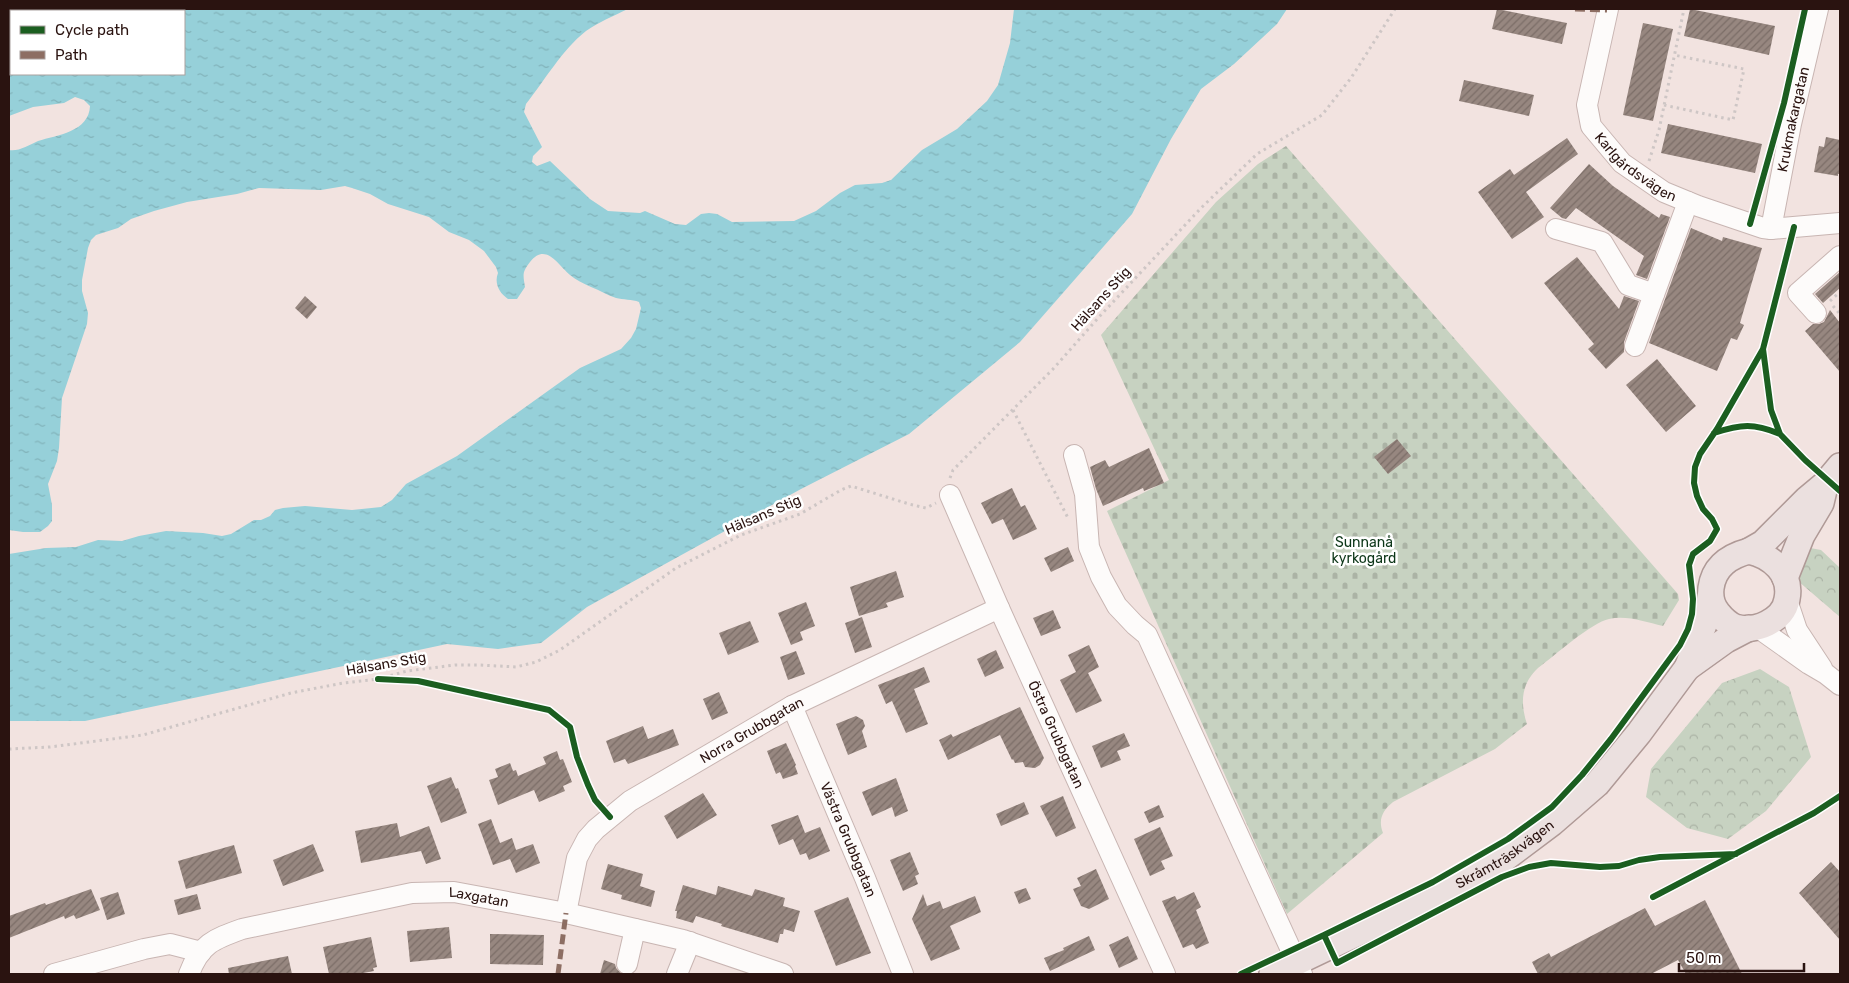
<svg xmlns="http://www.w3.org/2000/svg" width="1849" height="983" viewBox="0 0 1849 983" font-family="Rubik,sans-serif">
	<style>
		.forest { fill: url(#forest-crowns) }
		.cemetery { fill: url(#cemetery-stones) }
		.water { fill: url(#water-ripples); fill-rule: evenodd }
		.building { fill: url(#building-hatch) }
		.lines { fill: none; stroke-linecap: round; stroke-linejoin: round }
		.minor-casing { stroke: #c8b5b2; stroke-width: 22 }
		.major-casing { stroke: #af9996; stroke-width: 28 }
		.path { stroke: #cec6c5; stroke-width: 3; stroke-dasharray: 2.5 4; stroke-linecap: butt }
		.minor { stroke: #fdfbfa; stroke-width: 20 }
		.major { stroke: #ebe0df; stroke-width: 25 }
		.quiet { stroke: #8d6e63; stroke-width: 5; stroke-dasharray: 10 5; stroke-linecap: butt }
		.cycleway-casing { stroke: #fff; stroke-width: 9 }
		.cycleway { stroke: #1b5e20; stroke-width: 6 }
		.labels { text-anchor: middle; dominant-baseline: central; stroke-width: 5; stroke-linejoin: round; paint-order: stroke }
		.street-label { font-size: 14px; fill: #2a1310; stroke: #fff }
		.park-label { font-size: 14px; fill: #0c3618; stroke: #fff }
	</style>
	<defs>
		<pattern id="forest-crowns" width="20" height="18" patternUnits="userSpaceOnUse" patternTransform="scale(1.25)"><rect width="20" height="18" fill="#c7d2c1"/><path d="M2 6a3 3 0 1 1 6 0M12 15a3 3 0 1 1 6 0" fill="none" stroke="#abb3a5"/></pattern>
		<pattern id="cemetery-stones" width="16" height="16" patternUnits="userSpaceOnUse" patternTransform="scale(1.25)"><rect width="16" height="16" fill="#c7d2c1"/><path d="M2 7V4a2 2 0 0 1 4 0v3zM10 15v-3a2 2 0 0 1 4 0v3z" fill="#abb3a5"/></pattern>
		<pattern id="water-ripples" width="26" height="14" patternUnits="userSpaceOnUse" patternTransform="scale(1.25)"><rect width="26" height="14" fill="#96d0d9"/><path d="M2 4q2-2 4 0t4 0M15 11q2-2 4 0t4 0" fill="none" stroke="#81b2b9"/></pattern>
		<pattern id="building-hatch" width="6" height="6" patternUnits="userSpaceOnUse" patternTransform="scale(1.25)"><rect width="6" height="6" fill="#978780"/><path d="M-1 1l2-2M0 6l6-6M5 7l2-2" fill="none" stroke="#7b6d67"/></pattern>
	</defs>
	<rect width="100%" height="100%" fill="#f2e3e0"/>
	<path class="forest" d="M1805 547 1821 550 1840 568V617L1791 575Z
		M1760 669 1789 687 1811 757 1766 811 1728 839 1687 828 1646 797 1651 769 1722 683Z"/>
	<path class="cemetery" d="M1286 146 1678 594 1679 600 1663 626C1645 622 1627 615 1609 619 1592 622 1553 657 1538 668 1521 684 1520 703 1527 724L1495 749 1393 802C1382 811 1378 820 1383 833L1287 914 1107 511 1169 480 1101 335 1216 202 1258 164Z"/>
	<path class="water" d="M9 9H628C613 16 599 22 586 31 562 50 545 80 526 104L524 112 542 147 533 156 532 162 537 166 550 161 590 199 608 211 640 213 645 211 675 224 686 225 701 214 709 213 717 214 732 222 794 221 816 211 840 193 855 185 882 183 891 180 922 150 957 129 987 101 998 85 1010 43 1014 9H1287L1277 24 1234 64 1201 89 1171 139 1132 214 1020 342 909 434 801 489 587 607 541 643 498 649 447 644 85 721H9V554L46 548 76 547 98 540 122 541 139 536 166 531 203 533 222 536 231 534 254 520H261L270 516 275 510 283 508 305 506 352 510 381 507 392 500 406 484 457 456 580 368 621 349 631 338 636 329 641 308 639 302C632 299 623 300 616 298 607 295 599 290 591 287 583 283 576 280 570 275 558 265 546 242 530 262 522 272 523 275 525 287L517 299H508C499 293 494 283 498 273L496 267 484 251 469 240 449 232 429 217 388 204 370 194 352 188 345 186 321 190 259 188 237 194 187 202 154 211 131 219 118 228 96 235 91 240 88 248 82 280V291L88 313 87 324 62 398 59 448 57 461 48 484 52 505V521L48 526 40 532H23L9 530V150C18 152 29 145 38 141 57 135 89 132 90 106L84 100 75 97 64 103 33 107 9 116ZM11 11H184V74H11Z"/>
	<path class="building" d="M1497 9 1567 23 1562 44 1492 29Z
		M1690 9 1775 26 1769 55 1684 36Z
		M1643 23 1673 29 1653 121 1623 115Z
		M1464 80 1534 95 1529 116 1459 101Z
		M1668 124 1762 144 1755 173 1661 153Z
		M1826 137 1840 140V174H1838V176L1814 172 1819 146 1824 147Z
		M1567 138 1578 154 1526 192 1544 217 1512 239 1478 192 1510 169 1514 175Z
		M1589 164 1613 186 1659 218 1661 214 1670 217 1647 279 1636 275 1644 256 1576 208 1566 219 1562 218 1550 208Z
		M1691 228 1722 241 1723 237 1762 248 1740 323 1744 325 1737 340 1731 338 1717 371 1649 343Z
		M1577 257 1619 309 1624 296 1639 301 1624 342V352L1606 369 1588 349 1594 344 1544 283Z
		M1840 272V288L1823 303 1815 294Z
		M305 296 317 307 307 319 295 308Z
		M1830 310 1840 323V372L1805 331 1813 324H1819L1824 322Z
		M1657 359 1696 406 1666 432 1626 385Z
		M1397 439 1411 456 1388 474 1374 457Z
		M1149 448 1164 483 1144 491 1143 488 1103 506 1096 489 1090 467 1105 460 1109 467Z
		M1012 488 1021 507 1025 505 1037 529 1013 540 1003 519 992 524 981 503Z
		M1068 547 1074 561 1051 572 1044 558Z
		M896 571 904 597 886 603 888 607 859 616 850 587Z
		M806 602 815 626 800 632 803 640 791 645 778 613Z
		M1053 610 1061 628 1041 636 1033 618Z
		M862 617 872 647 855 653 845 623Z
		M750 621 759 642 728 655 719 633Z
		M1089 645 1099 667 1088 673 1102 701 1076 713 1060 680 1076 672 1068 655Z
		M996 650 1004 668 985 677 977 659Z
		M796 651 805 674 788 680 780 657Z
		M924 667 930 682 914 689 928 724 906 733 892 701 886 704 878 685Z
		M719 692 728 713 712 720 703 699Z
		M1020 707 1044 758 1040 765 1035 768 1025 767 1023 762 1015 763 1013 759 1012 760 1000 735 948 760 939 740 951 734 953 737Z
		M856 716 863 720 865 726 862 731 867 747 848 755 836 724Z
		M643 726 648 739 673 729 679 745 628 764 625 759 614 763 606 741Z
		M1124 733 1130 746 1117 751 1121 760 1101 768 1092 746Z
		M786 743 796 765 795 766 798 774 783 779 780 772 776 774 767 751Z
		M557 751 560 760 563 759 572 782 563 786 565 791 539 802 534 790 498 805 489 780 498 777 495 769 510 763 513 771 516 770 518 776 546 764 543 757Z
		M451 777 456 789 458 788 467 813 441 823 427 786Z
		M896 778 908 811 895 817 892 807 872 816 862 792Z
		M703 793 717 815 677 839 664 816Z
		M1063 796 1076 828 1056 837 1040 806Z
		M1024 802 1029 814 1001 826 996 814Z
		M1159 805 1164 817 1149 823 1144 812Z
		M798 815 805 833 820 827 830 851 809 860 806 853 800 855 793 839 779 845 771 825Z
		M491 819 500 843 512 838 516 850 533 844 540 863 516 873 510 859 493 865 478 824Z
		M397 823 400 837 429 826 441 859 426 864 421 851 361 863 355 831Z
		M1160 827 1173 856 1161 861 1165 869 1150 876 1134 839Z
		M313 844 324 871 283 886 273 860Z
		M234 845 242 873 186 889 178 861Z
		M910 852 919 874 915 876 918 884 903 891 890 860Z
		M1831 862 1840 872V940L1799 893Z
		M608 864 643 874 640 886 655 891 651 907 621 899 622 895 601 889Z
		M1096 869 1109 899 1089 909 1081 906 1073 889 1081 886 1077 878Z
		M683 885 716 895 718 886 752 896 755 889 785 898 783 906 800 911 794 932 784 929 783 934H780L778 943 721 926 722 924 696 916 693 923 676 918 677 911H675Z
		M1026 888 1031 899 1019 904 1014 892Z
		M91 889 100 910 76 919 74 915 65 919 64 916 9 938V916L45 903 46 905Z
		M118 892 125 914 107 920 100 898Z
		M1194 892 1201 907 1196 910 1209 943 1196 949 1193 944 1183 948 1162 901 1175 896 1177 900Z
		M197 894 201 909 178 915 174 900Z
		M923 894 927 906 940 901 943 909 975 896 981 912 950 926 960 949 931 961 912 919Z
		M848 897 871 953 836 966 814 911Z
		M1705 900 1742 974H1686L1678 960 1651 974H1538L1532 962 1549 953 1551 957 1645 908 1655 926Z
		M449 927 452 958 410 962 407 931Z
		M490 934 544 935 543 965 490 964Z
		M1089 936 1095 950 1050 971 1044 958 1064 950 1063 948Z
		M1128 936 1138 959 1119 968 1109 945Z
		M371 937 377 967 373 968 374 971 358 974H329L323 947Z
		M288 956 292 974H229L228 968Z
		M604 960 615 964 616 968 622 974H600Z"/>
	<g class="lines">
		<g class="minor-casing">
			<g id="minor">
				<path id="s1" d="M1608 9 1587 105 1591 126 1622 163 1664 192 1698 206 1763 228 1771 229 1840 223"/>
				<path d="M1556 229 1602 242 1628 285 1654 294"/>
				<path id="s2" d="M1771 229 1791 124 1818 9"/>
				<path d="M1816 313 1798 293 1840 256"/>
				<path d="M1635 346 1688 202"/>
				<path d="M1074 455 1085 494 1089 547 1101 577 1117 606 1135 625 1147 635 1302 974"/>
				<path id="s3" d="M950 495 999 608 1165 974"/>
				<path d="M1787 600 1797 630 1822 668"/>
				<path d="M1757 627 1809 664 1826 674 1840 685"/>
				<path id="s4" d="M792 706 865 878 903 974"/>
				<path id="s5" d="M566 913 577 858 587 839 596 829 630 801 792 706 999 608"/>
				<path d="M627 964 635 929"/>
				<path d="M54 974 144 949 170 944 201 952"/>
				<path id="s6" d="M189 974C200 944 214 939 242 929L412 893 454 892 566 913 683 940 783 974"/>
				<path d="M677 974 690 942"/>
			</g>
		</g>
		<g class="major-casing">
			<g id="major">
				<path d="M1749 551C1772 556 1792 574 1787 599 1784 621 1754 633 1735 627 1728 624 1722 618 1718 613 1711 605 1710 597 1711 588 1714 566 1730 556 1749 551Z"/>
				<path d="M1749 551 1763 543 1807 499 1825 484 1840 466"/>
				<path d="M1785 578 1802 535 1821 503 1825 486"/>
				<path d="M1687 668 1726 640 1749 628"/>
				<path id="s7" d="M1272 974 1439 894 1504 859 1552 823 1597 784 1639 733 1687 668 1709 612 1710 597"/>
			</g>
		</g>
		<path class="path" d="M1664 105 1733 120 1744 69 1674 55
			M1649 161 1659 130 1684 9
			M1830 301 1840 292
			M1833 306 1840 314
			M1013 410 1068 518
			M950 478 953 470 1053 369 1099 317 1201 208 1257 154 1322 115 1351 78 1395 9
			M9 749 50 747 143 735 291 693 343 683 378 679 407 671 455 665H480L516 667 536 662 560 650 676 568 741 535 800 514 841 490 851 486 909 504 926 508 936 503"/>
		<use href="#minor" class="minor"/>
		<use href="#major" class="major"/>
		<path class="quiet" d="M1575 9 1607 10
			M558 974 566 913"/>
		<g class="cycleway-casing">
			<path id="cycleway" d="M1750 224 1784 103 1805 9
				M1763 349 1771 410 1780 434 1805 460 1840 491
				M1714 433C1741 424 1754 423 1780 434
				M378 679 418 681 549 710 570 727 577 757 588 785 595 800 610 817
				M1736 854 1660 857 1639 860 1619 866 1600 867 1551 863 1529 867 1502 877 1337 963 1324 935 1433 882 1508 839 1552 807 1582 775 1611 739 1680 645 1688 629 1692 614 1693 599 1689 565 1693 554 1710 541 1717 529 1712 519 1703 509 1697 496 1694 483 1695 467 1700 454 1717 429 1763 349 1794 227
				M1653 897 1814 813 1840 796
				M1241 974 1324 935"/>
		</g>
		<use href="#cycleway" class="cycleway"/>
	</g>
	<g class="labels">
		<g class="street-label">
			<text stroke="none"><textPath href="#s2" startOffset="112">Krukmakargatan</textPath></text>
			<text stroke="none"><textPath href="#s1" startOffset="181">Karlgårdsvägen</textPath></text>
			<text transform="translate(1101 299) rotate(-48)">Hälsans Stig</text>
			<text transform="translate(763 515) rotate(-23)">Hälsans Stig</text>
			<text transform="translate(386 664) rotate(-10)">Hälsans Stig</text>
			<text stroke="none"><textPath href="#s5" startOffset="276">Norra Grubbgatan</textPath></text>
			<text stroke="none"><textPath href="#s3" startOffset="262">Östra Grubbgatan</textPath></text>
			<text stroke="none"><textPath href="#s4" startOffset="145">Västra Grubbgatan</textPath></text>
			<text stroke="none"><textPath href="#s7" startOffset="262">Skråmträskvägen</textPath></text>
			<text stroke="none"><textPath href="#s6" startOffset="314">Laxgatan</textPath></text>
		</g>
		<g class="park-label">
			<text x="1364" y="542">Sunnanå<tspan x="1364" dy="16">kyrkogård</tspan></text>
		</g>
	</g>
	<rect width="1849" height="983" fill="none" stroke="#2a1310" stroke-width="20"/>
	<rect x="10" y="10" width="175" height="65" fill="#ffffff" stroke="#aaa19f"/>
	<rect x="20" y="26" width="25" height="8" fill="#1b5e20" stroke="#aaa19f"/>
	<text x="55" y="35" font-size="15" fill="#2a1310">Cycle path</text>
	<rect x="20" y="51" width="25" height="8" fill="#8d6e63" stroke="#aaa19f"/>
	<text x="55" y="60" font-size="15" fill="#2a1310">Path</text>
	<path d="M1679 963v8h125v-8" fill="none" stroke="#2a1310" stroke-width="2.5"/>
	<text x="1686" y="963" font-size="15" fill="#2a1310" stroke="#ffffff" stroke-width="4" paint-order="stroke">50 m</text>
</svg>
